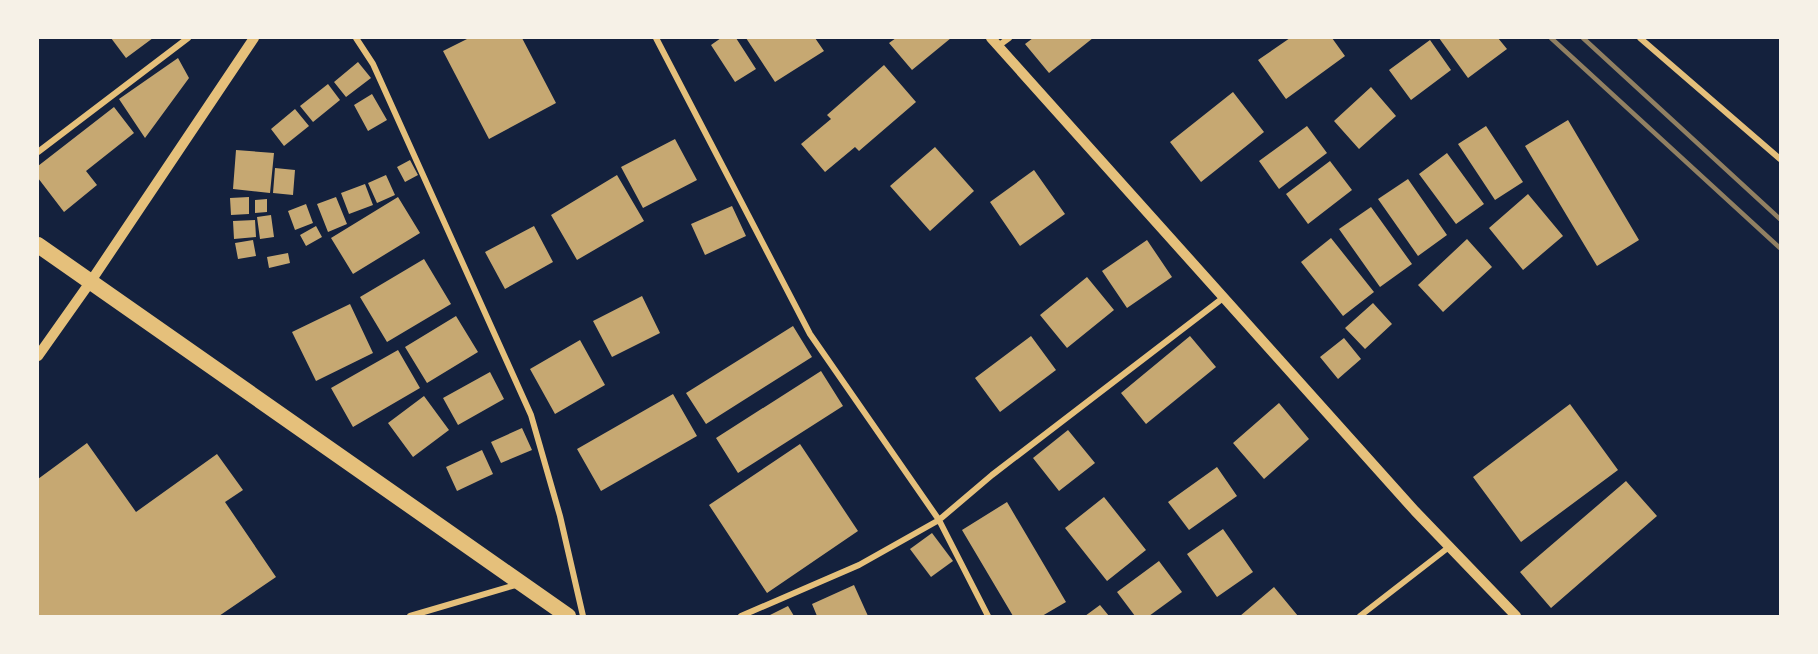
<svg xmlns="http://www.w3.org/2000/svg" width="1818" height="654" viewBox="0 0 1818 654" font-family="'Alegreya Sans',sans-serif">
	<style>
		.building { fill: #c6a872 }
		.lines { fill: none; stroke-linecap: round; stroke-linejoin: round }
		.minor { stroke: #e5c07b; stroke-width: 6 }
		.tertiary { stroke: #e5c07b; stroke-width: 10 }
		.trunk { stroke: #e5c07b; stroke-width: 16 }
		.rail { stroke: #918062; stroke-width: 4.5 }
	</style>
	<rect width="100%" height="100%" fill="#14213d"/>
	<path class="building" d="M111 38H153L126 58Z
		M469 38H522L556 103 489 139 443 51Z
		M721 38H736L756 69 735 82 711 45Z
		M746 38H815L824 51 775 82Z
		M896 38H951L912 70 889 43Z
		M1033 38H1093L1049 73 1025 44Z
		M1290 38H1332L1345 56 1286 99 1258 60Z
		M1439 38H1498L1507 49 1468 78Z
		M1430 40 1451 70 1411 100 1389 70Z
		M178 58 189 78 145 138 119 99Z
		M358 62 371 78 346 97 334 82Z
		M884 65 916 102 859 151 855 147 825 172 801 144 831 119 827 115Z
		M328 84 340 100 313 122 300 106Z
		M1371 87 1396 116 1359 149 1334 121Z
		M1233 92 1264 132 1201 182 1170 142Z
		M372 94 387 120 368 131 354 105Z
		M114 107 134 133 86 171 97 185 64 212 38 178V166Z
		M295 109 309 126 284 146 271 129Z
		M1568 120 1639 240 1597 266 1525 146Z
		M1307 126 1327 153 1279 189 1259 161Z
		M1486 126 1523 182 1495 200 1458 144Z
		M675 139 697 180 643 208 621 167Z
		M935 147 974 191 930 231 890 186Z
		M236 150 274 153 270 193 233 189Z
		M1447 153 1484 204 1456 224 1419 174Z
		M410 160 418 175 405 182 397 167Z
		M1330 161 1352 190 1308 224 1286 194Z
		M275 168 295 170 293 195 273 193Z
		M1034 170 1065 214 1020 246 990 202Z
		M386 175 395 195 377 203 368 183Z
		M617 175 644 221 577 260 551 215Z
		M1408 179 1447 235 1418 256 1378 199Z
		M365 184 373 205 349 214 341 193Z
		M1528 194 1563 236 1523 270 1489 228Z
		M249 197V214L231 215 230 198Z
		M336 197 347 224 328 232 317 204Z
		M398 197 420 233 353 274 331 238Z
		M267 199V212L255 213V200Z
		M306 204 313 223 295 230 288 211Z
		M732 206 746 236 705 255 691 224Z
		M1371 207 1412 264 1380 287 1339 229Z
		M271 215 274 237 260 239 257 217Z
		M255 220 256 237 234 239 233 221Z
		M316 226 322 237 306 246 300 235Z
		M534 226 553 262 505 289 485 252Z
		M1331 238 1374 292 1343 316 1301 262Z
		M1467 239 1492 267 1443 312 1418 285Z
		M253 240 256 256 238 259 235 243Z
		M1147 240 1172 277 1127 308 1102 271Z
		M288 253 290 263 269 268 267 257Z
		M424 259 451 304 387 342 360 297Z
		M1087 277 1114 310 1067 348 1040 315Z
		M642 296 660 333 612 357 593 321Z
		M1373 303 1392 324 1365 349 1345 328Z
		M350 304 373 353 316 381 292 332Z
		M456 316 478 352 427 383 405 347Z
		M793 326 812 357 706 424 686 393Z
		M1031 336 1056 370 1000 412 975 378Z
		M1190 336 1216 367 1146 424 1121 393Z
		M1344 338 1361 359 1338 379 1320 357Z
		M580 340 605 385 555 414 530 369Z
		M398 350 420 388 353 427 331 388Z
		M821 371 843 406 738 473 716 438Z
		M490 372 504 399 458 425 443 398Z
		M673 394 697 436 601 491 577 449Z
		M424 396 449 430 413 457 388 423Z
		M1279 403 1309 439 1264 479 1233 443Z
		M1570 404 1618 470 1521 542 1473 477Z
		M522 428 532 450 501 463 491 442Z
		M1068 430 1095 463 1059 491 1033 458Z
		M87 443 136 512 217 454 243 490 225 502 276 577 219 616H38V479Z
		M800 444 858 531 767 593 709 505Z
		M482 450 493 474 457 491 446 467Z
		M1217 467 1237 496 1189 530 1168 502Z
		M1626 481 1657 516 1551 608 1520 572Z
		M1104 497 1146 550 1107 581 1065 528Z
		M1007 502 1066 602 1042 616H1013L962 530Z
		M1223 529 1253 572 1217 597 1187 554Z
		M932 533 953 561 931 577 910 549Z
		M1159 561 1182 592 1149 616H1135L1117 592Z
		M854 585 868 616H817L812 604Z
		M1274 587 1298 616H1240Z
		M1100 605 1109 616H1085Z
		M788 606 794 616H768Z"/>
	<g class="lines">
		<path class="minor" d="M356 38 373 64 531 415 560 516 583 616
			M656 38 810 334 939 520 988 616
			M1640 38 1780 159
			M998 46 1009 38
			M38 152 188 38
			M410 616 519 584
			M741 616 859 565 939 520 992 475 1223 298
			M1360 616 1449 547"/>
		<path class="tertiary" d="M991 38 1415 511 1516 616
			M38 356 91 281 254 38"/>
		<path class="trunk" d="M38 245 568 616"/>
		<path class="rail" d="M1551 38 1780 248
			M1583 38 1780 219"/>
	</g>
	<rect width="1818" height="654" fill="none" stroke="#f6f1e7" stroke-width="78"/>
</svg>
